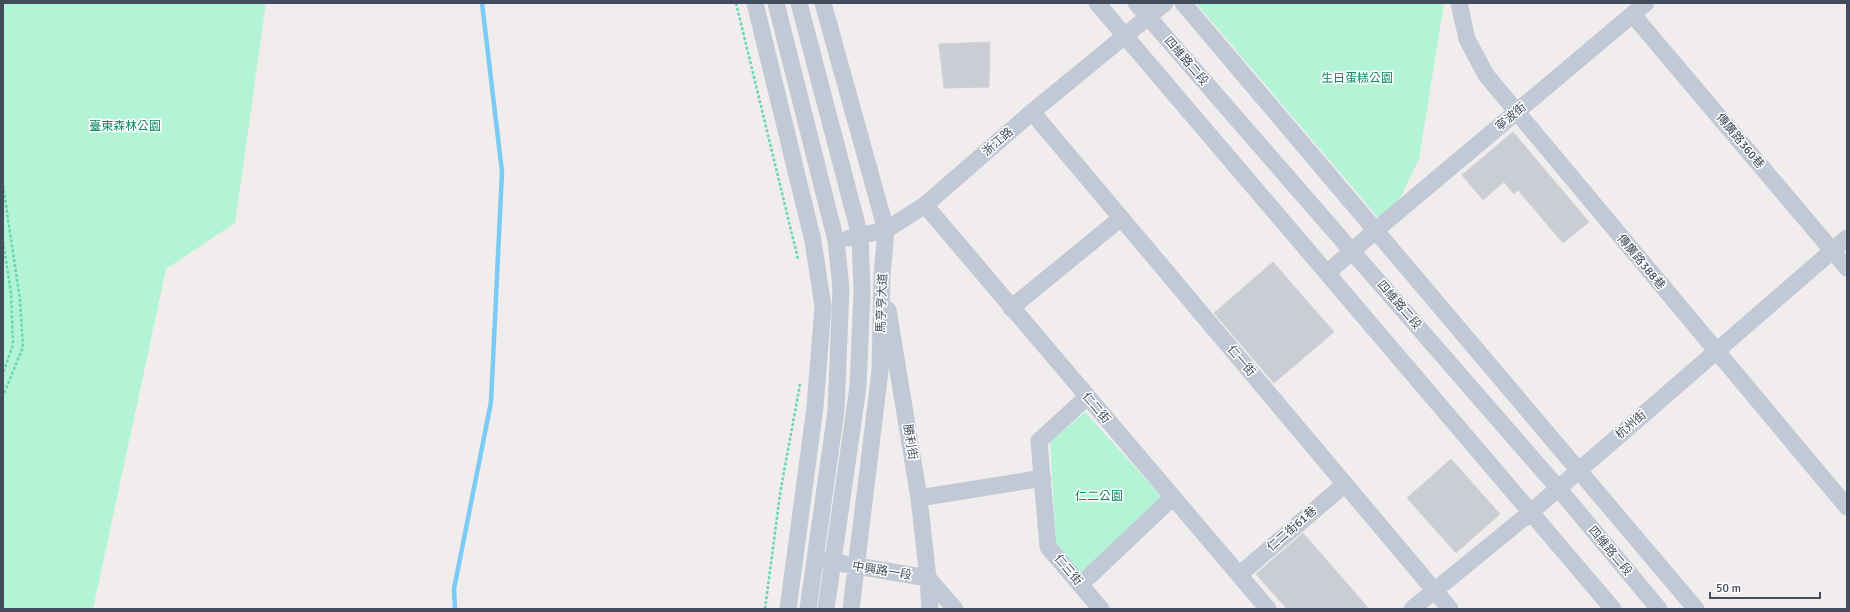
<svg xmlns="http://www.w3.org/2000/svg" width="1850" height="612" viewBox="0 0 1850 612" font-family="Signika,'Noto Sans TC',sans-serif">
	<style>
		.green { fill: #b4f4d6 }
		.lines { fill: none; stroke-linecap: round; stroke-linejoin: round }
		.stream { stroke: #7ccaf6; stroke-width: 4.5 }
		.building { fill: #cbcdd5; stroke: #d0d1d9 }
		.path { stroke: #68d6b0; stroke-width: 2.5; stroke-dasharray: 3 2; stroke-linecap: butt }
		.minor { stroke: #c1c9d6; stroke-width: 17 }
		.labels { text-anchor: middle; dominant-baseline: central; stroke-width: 3; stroke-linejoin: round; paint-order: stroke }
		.street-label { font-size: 12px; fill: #434c5c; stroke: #fff }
		.park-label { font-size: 12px; fill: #0c865b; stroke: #fff }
	</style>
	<rect width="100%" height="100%" fill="#f0edec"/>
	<path class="green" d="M3 3H266L235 223 166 269 93 609H3Z
		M1196 3H1444L1419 159 1386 227Z
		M1085 412 1162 497 1081 575 1056 543 1050 442Z"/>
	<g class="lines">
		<path class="stream" d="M455 609 454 589 491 402 502 172 482 3"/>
	</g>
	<path class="building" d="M990 42 989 87 944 88 939 44Z
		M1513 132 1589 222 1563 243 1518 190 1514 194 1504 182 1483 200 1462 175Z
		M1273 262 1334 332 1274 383 1214 313Z
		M1451 459 1500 514 1456 553 1407 498Z
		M1303 533 1337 572 1369 609H1287L1256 574Z"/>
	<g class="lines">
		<path class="path" d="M736 3 798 259
			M3 185 20 300 23 347 3 396
			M3 241 11 293 13 345 3 373
			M765 609 780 494 800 384"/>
		<path class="minor" d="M755 3 813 241 823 306 815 407 788 609
			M776 3 836 241 841 288 836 411 808 609
			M799 3 860 236 862 292 858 387 826 609
			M823 3 886 230 882 276 880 371 851 609
			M1097 3 1613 609
			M1136 3 1558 488 1659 609
			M1183 3 1696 609
			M1459 3 1467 39 1486 75 1847 507
			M1633 15 1847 268
			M1032 112 1450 609
			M925 205 1268 609
			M849 238 886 230 925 205 1032 112 1165 3
			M1327 273 1376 230 1646 3
			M1011 308 1121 218
			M888 310 919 498 928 578 930 609
			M1087 397 1039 441 1048 547 1101 609
			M919 498 1043 478
			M821 560 928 578 955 609
			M1239 575 1345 484
			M1080 585 1173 497
			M1412 609 1531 512 1847 238"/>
	</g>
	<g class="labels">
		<g class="street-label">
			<text transform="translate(1186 61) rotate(49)">四維路二段</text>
			<text transform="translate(1511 117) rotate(-40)">寧波街</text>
			<text transform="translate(1740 141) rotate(50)">傳廣路360巷</text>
			<text transform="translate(998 142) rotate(-41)">浙江路</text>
			<text transform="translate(1641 262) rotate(50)">傳廣路388巷</text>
			<text transform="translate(882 303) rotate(-88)">馬亨亨大道</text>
			<text transform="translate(1399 305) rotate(49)">四維路二段</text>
			<text transform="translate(1241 361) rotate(50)">仁一街</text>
			<text transform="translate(1096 408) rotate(50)">仁二街</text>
			<text transform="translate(1631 425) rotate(-41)">杭州街</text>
			<text transform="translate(910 442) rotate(81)">勝利街</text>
			<text transform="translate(1292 529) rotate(-41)">仁二街61巷</text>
			<text transform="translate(1610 551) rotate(50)">四維路二段</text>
			<text transform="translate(1068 570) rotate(50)">仁三街</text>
			<text transform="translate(882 571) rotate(9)">中興路一段</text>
		</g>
		<g class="park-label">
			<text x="1357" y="78">生日蛋糕公園</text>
			<text x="125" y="126">臺東森林公園</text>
			<text x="1099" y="496">仁二公園</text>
		</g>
	</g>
	<rect width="1850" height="612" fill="none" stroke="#434c5c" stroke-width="8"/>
	<path d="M1710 592v6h110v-6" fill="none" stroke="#434c5c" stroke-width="2"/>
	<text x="1716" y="592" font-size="12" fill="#434c5c" stroke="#ffffff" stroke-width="3" paint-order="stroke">50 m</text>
</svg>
